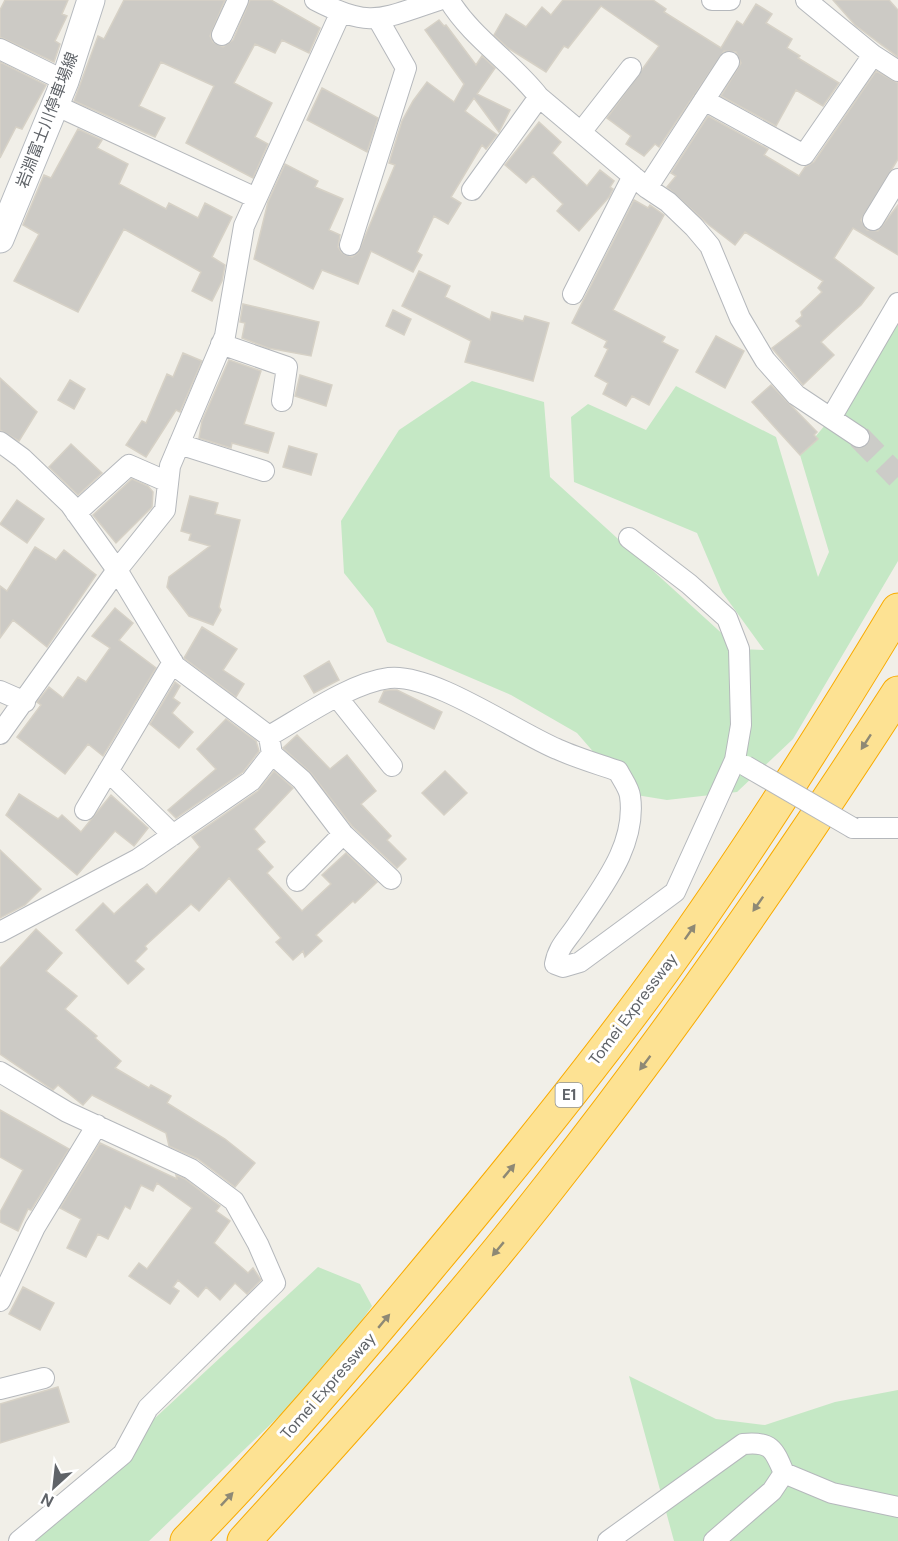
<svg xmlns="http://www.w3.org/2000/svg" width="898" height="1541" viewBox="0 0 898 1541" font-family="'DM Sans','Noto Sans JP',sans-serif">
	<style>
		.green { fill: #c5e8c5 }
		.building { fill: #cccac5; stroke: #d6d1c6; stroke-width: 1.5 }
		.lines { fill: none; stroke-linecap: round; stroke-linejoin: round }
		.tertiary-tunnel { stroke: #ccccc8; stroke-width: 24; stroke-dasharray: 24 12; stroke-linecap: butt }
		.minor-casing { stroke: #b5b8bc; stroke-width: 22 }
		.secondary-casing { stroke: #b6babf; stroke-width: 29 }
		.motorway-casing { stroke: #f9ab00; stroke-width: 35 }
		.minor { stroke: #fff; stroke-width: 20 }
		.secondary { stroke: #fff; stroke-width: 27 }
		.motorway { stroke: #fde293; stroke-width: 33 }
		.minor-bridge-casing { stroke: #b5b8bc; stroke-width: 22; stroke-linecap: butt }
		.minor-bridge { stroke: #fff; stroke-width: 20 }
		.oneway { fill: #8e8975 }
		.labels { text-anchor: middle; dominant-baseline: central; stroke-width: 6; stroke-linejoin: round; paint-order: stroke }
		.shield { fill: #fff; stroke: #8f9295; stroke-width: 1.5 }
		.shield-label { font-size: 15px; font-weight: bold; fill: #5f6368 }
		.street-label { font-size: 16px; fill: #5f6368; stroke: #fff }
	</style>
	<rect width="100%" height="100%" fill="#f1efe8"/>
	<path class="green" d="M898 303V561L793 739 737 792 667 800 630 794 577 733 511 695 387 642 373 609 344 573 341 521 399 430 472 381 544 402 550 477 739 649 764 650 722 592 697 533 574 482 571 417 588 404 646 430 676 386 776 437 818 577 829 552 800 455 831 418Z
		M318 1267 360 1284 372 1306 325 1372 149 1541H36L154 1419Z
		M629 1376 716 1419 765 1425 835 1402 898 1390V1541H674Z"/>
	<path class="building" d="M5 0H68L62 14 67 16 55 41 60 44 54 62 0 37V10Z
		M124 0H225L210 36 213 42 223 47 233 40 250 0H271L320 28 309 53 282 40 275 53 255 44 234 83 272 103 255 137 268 144 253 178 186 143 214 86 161 62 139 106 165 118 155 137 74 101 98 36 104 39Z
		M563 0H653L666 9 664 12 721 48 737 21 743 25 756 4 772 14 766 23 792 39 787 48 800 56 798 58 839 83 823 106 796 90 776 126 721 96 741 63 736 52 724 51 659 147 655 144 644 156 626 144 631 136 607 118 659 46 601 6 568 48 564 46 546 72 508 48 494 35 506 14 526 27 542 7 551 15Z
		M833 0H889L898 10V57L855 25Z
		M439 20 444 26 446 25 476 65 482 56 495 68 477 94 510 110 499 132 474 98 465 111 497 135 486 149 482 145 451 197 461 203 448 224 434 216 417 252 422 255 413 272 371 251 358 284 322 270 313 289 254 259 268 202 285 164 318 181 315 187 343 199 329 230 340 235 338 247 342 253 352 257 358 253 395 165 389 163 402 121 413 101 427 82 454 102 464 84 425 30Z
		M0 62 46 85 22 129 16 127 0 158Z
		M876 71 898 83V159L861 220 867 230 878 231 898 205V255L853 228 834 258 874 288 861 305 821 342 834 355 803 385 772 348 801 326 796 321 802 316 801 312 822 292 818 288 823 281 745 232 735 245 709 225 667 187 676 176 671 173 708 116 768 149 764 155 799 176 805 167 814 162Z
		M322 88 378 118 367 152 307 120Z
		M539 122 561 142 552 153 587 186 600 170 614 181 610 187 613 189 609 197 579 231 557 211 563 204 533 176 526 183 505 165Z
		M78 129 102 140 97 148 128 164 119 184 166 209 169 203 198 218 205 203 232 217 212 257 225 265 222 281 212 301 192 291 201 272 124 229 78 312 14 281 39 234 23 225 44 175 51 178Z
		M634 200 648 208 650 205 664 215 613 310 665 337 662 342 678 350 649 405 632 396 626 406 603 394 608 383 595 376 608 349 604 347 607 341 572 323Z
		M419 271 450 286 445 297 490 320 492 312 523 321 525 316 549 323 533 381 465 362 471 341 402 306Z
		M243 304 319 322 311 356 268 348 242 338 245 323 240 322Z
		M393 310 411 319 404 335 386 326Z
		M716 336 744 351 725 388 696 372Z
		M183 353 202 361 180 412 176 410 146 457 126 445 142 421 146 423 167 374 173 377Z
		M229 360 261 371 244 424 274 433 268 453 232 443 231 448 199 438 202 421Z
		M300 375 332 385 326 406 295 396Z
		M0 378 37 412 19 441 0 430Z
		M70 380 85 389 74 409 58 400Z
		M771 385 817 432 814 435 818 439 800 455 752 402Z
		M71 444 102 473 78 495 49 467Z
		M289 446 317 454 311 475 283 467Z
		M132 479 148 486 153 492 152 507 116 543 93 515Z
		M190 496 218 503 215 514 240 520 219 607 221 610 213 625 189 616 167 587 169 577 210 546 189 540 191 534 181 531Z
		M17 500 44 519 27 543 0 524Z
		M35 547 56 560 64 550 96 575 47 647 13 620 0 638V586L7 591Z
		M115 608 133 623 119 640 156 668 103 756 88 744 65 774 17 737 41 705 37 702 49 687 63 698 78 677 86 682 110 648 92 636Z
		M202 627 237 649 223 670 244 684 236 697 184 658Z
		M329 661 339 680 314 693 304 676Z
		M175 682 180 686 173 698 180 703 172 713 193 732 179 748 150 724Z
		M390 690H397L442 712 434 729 379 702 384 691Z
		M226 719 256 741 259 751 243 772 176 818 168 810 216 769 197 749Z
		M297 735 330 769 347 755 376 791 361 804 391 836 387 840 406 859 397 868 352 826 311 773 283 748Z
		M274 771 293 788 254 829 265 842 257 849 273 867 267 873 302 911 331 884 322 875 346 853 377 882 355 903 353 901 316 935 322 941 305 957 303 951 293 960 276 942 281 938 229 878 199 911 191 904 145 946 147 949 135 961 144 969 128 984 76 930 103 903 114 914 147 884 156 894 200 847 192 837 258 791Z
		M445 771 467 793 444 815 422 793Z
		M19 794 58 819 62 815 81 832 111 795 148 828 134 846 115 831 77 875 6 815Z
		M0 850 41 889 25 905 0 918Z
		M36 929 62 953 46 971 77 996 65 1009 97 1036 95 1038 121 1061 115 1068 149 1088 151 1085 171 1096 167 1103 225 1139 255 1163 235 1187 198 1159 169 1146 166 1133 92 1095 83 1105 58 1085 53 1090 0 1054V968Z
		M0 1110 69 1149 31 1210 28 1209 18 1231 0 1222V1212L23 1170 0 1157Z
		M100 1143 177 1179 176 1175 185 1179 220 1206 216 1211 230 1221 214 1243 248 1273 253 1268 261 1280 247 1294 235 1283 220 1300 206 1287 198 1297 178 1280 173 1287 179 1291 170 1304 129 1276 139 1263 147 1269 192 1208 157 1183 153 1191 141 1185 130 1209 125 1206 108 1239 98 1234 86 1257 67 1248 81 1219 60 1208Z
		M23 1287 54 1303 40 1330 9 1314Z
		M58 1387 69 1422 0 1443V1404Z"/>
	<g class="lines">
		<path class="tertiary-tunnel" d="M859 437 898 477"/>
		<g class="minor-casing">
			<path id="minor" d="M315 0C372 30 382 18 439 0
				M449 0C472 38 512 62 539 97L647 188 668 202 694 227 710 246 740 318 765 360 796 395 859 437
				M712 0H730
				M806 0 873 55 898 71
				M222 35 238 0
				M0 49 65 81
				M704 100 804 155 873 55
				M55 105 256 198
				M581 132 631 68
				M647 188 729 62
				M472 190 539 97
				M873 220 898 179
				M350 245 406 68 378 19
				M573 294 633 176
				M221 344 287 367 282 401
				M831 418 898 303
				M0 442 22 458 70 504 117 570 175 666 269 736 272 754 251 781 138 859 0 932
				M179 444 264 471
				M76 513 129 465 168 482
				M0 691 25 702
				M337 697 392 766
				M0 734 117 570 165 510 170 466 225 336 244 226 340 14
				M269 736C303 717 350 683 389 678 433 673 516 732 557 749 577 758 598 764 618 771 622 779 629 788 630 796 637 845 602 887 577 925 567 940 558 947 555 964L563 967 580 962 675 892 735 760 741 725 739 649 727 618 689 584 629 538
				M272 754 302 780 343 834 391 879
				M108 771 173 835
				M85 810 173 662
				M853 828H898
				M297 881 343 834
				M0 1072 67 1112 191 1169 234 1201 258 1244 275 1283 148 1408 123 1454 19 1541
				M0 1301 35 1227 97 1125
				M0 1389 44 1378
				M784 1473 832 1493 898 1507
				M608 1541 743 1444C771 1441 774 1449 784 1473L772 1491 714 1541"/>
		</g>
		<g class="secondary-casing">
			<path id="secondary" d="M0 239 65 81 91 0"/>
		</g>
		<g class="motorway-casing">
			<path id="motorway" d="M187 1541C272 1454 351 1361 429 1267 510 1170 589 1073 663 971 747 854 824 733 898 610
				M244 1541C349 1426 454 1309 550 1186 675 1028 789 862 898 693"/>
		</g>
		<use href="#minor" class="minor"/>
		<use href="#secondary" class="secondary"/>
		<use href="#motorway" class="motorway"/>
		<g class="minor-bridge-casing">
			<path id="minor-bridge" d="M746 766 853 828"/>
		</g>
		<use href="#minor-bridge" class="minor-bridge"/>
	</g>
	<defs><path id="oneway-solid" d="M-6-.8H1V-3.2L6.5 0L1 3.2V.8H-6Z" transform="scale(1.5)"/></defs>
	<g class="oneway">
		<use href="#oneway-solid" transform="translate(866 742) rotate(123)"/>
		<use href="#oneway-solid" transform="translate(758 904) rotate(125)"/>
		<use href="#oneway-solid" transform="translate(690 932) rotate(-55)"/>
		<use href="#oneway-solid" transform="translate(645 1063) rotate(127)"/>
		<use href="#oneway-solid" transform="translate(509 1171) rotate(-50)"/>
		<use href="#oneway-solid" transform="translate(498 1249) rotate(130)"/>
		<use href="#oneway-solid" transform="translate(384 1321) rotate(-50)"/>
		<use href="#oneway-solid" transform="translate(227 1499) rotate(-47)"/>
	</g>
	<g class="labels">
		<rect class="shield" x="555.5" y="1083" width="27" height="24" rx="4.5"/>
		<g class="shield-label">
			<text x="569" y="1095">E1</text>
		</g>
		<g class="street-label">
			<text transform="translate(47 120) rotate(-69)">岩淵富士川停車場線</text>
			<text transform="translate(633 1009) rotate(-53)">Tomei Expressway</text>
			<text transform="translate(328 1386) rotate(-49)">Tomei Expressway</text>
		</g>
	</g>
	<g transform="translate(54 1487) rotate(207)" stroke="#ffffff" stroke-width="4.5" paint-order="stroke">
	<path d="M0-4.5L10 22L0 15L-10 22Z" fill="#5f6368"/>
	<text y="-9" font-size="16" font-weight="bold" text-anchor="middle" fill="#5f6368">N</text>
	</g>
</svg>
